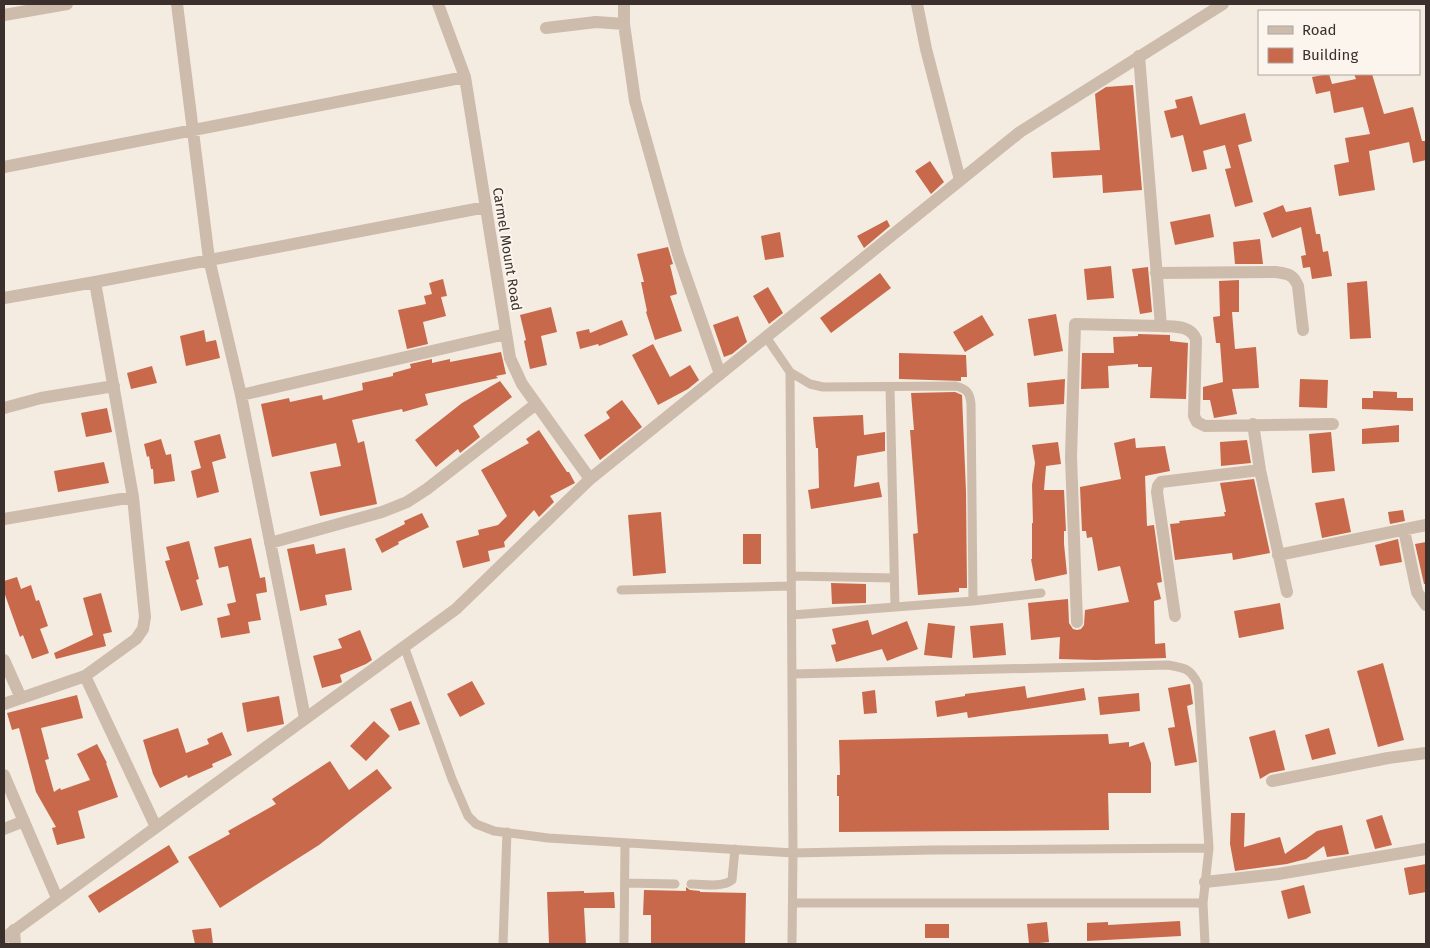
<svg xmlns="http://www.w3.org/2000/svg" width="1430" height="948" viewBox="0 0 1430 948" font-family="'Fira Sans',sans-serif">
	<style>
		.building { fill: #c8694b }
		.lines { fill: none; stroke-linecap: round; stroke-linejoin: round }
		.service { stroke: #cdbbac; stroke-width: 9 }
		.minor { stroke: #cdbbac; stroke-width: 12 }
		.tertiary { stroke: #cdbbac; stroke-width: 12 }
		.labels { text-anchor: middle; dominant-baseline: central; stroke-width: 4; stroke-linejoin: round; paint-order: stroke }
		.street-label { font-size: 14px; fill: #3b302b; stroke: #fbf5ee }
	</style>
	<rect width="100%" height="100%" fill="#f4ebe1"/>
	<path class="building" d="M1329 74 1332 84 1356 79 1354 74H1372L1384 114 1413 107 1422 141H1426V160L1413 163 1409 142 1369 151 1375 190 1339 196 1334 165 1349 162 1345 138 1370 134 1363 107 1334 113 1330 91 1316 94 1312 77Z
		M1133 85 1142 190 1103 193 1102 175 1053 178 1051 152 1100 150 1095 94 1106 87Z
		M1192 96 1200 125 1245 113 1252 141 1238 145 1253 202 1235 207 1225 169 1231 168 1225 145 1203 151 1207 169 1192 172 1183 135 1171 138 1164 111 1177 108 1175 100Z
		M930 161 944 182 931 194 915 171Z
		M1283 205 1286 212 1311 207 1316 234H1320L1323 252 1328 251 1332 276 1312 279 1310 267 1303 268 1301 256 1306 255 1301 227 1272 238 1263 213Z
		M1210 214 1214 237 1175 245 1170 222Z
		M887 220 890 226 864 248 857 236Z
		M780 232 784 257 765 260 761 236Z
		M1260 239 1263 264H1235L1233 242Z
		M668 247 673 264 670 265 677 294 670 296 682 331 655 340 646 312 647 311 641 282H644L637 254Z
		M1111 266 1114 298 1087 300 1084 269Z
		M1148 267 1152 312 1140 314 1132 269Z
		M880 273 891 288 831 333 820 318Z
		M443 279 447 296 441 297 446 316 423 322 428 344 407 349 398 310 426 304 424 296 432 294 429 283Z
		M1239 280V312H1232L1235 349 1256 347 1259 388 1232 389 1237 414 1214 418 1210 400H1203V387L1223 382 1220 343H1216L1213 317 1220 316 1219 281Z
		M1367 281 1371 338 1350 339 1347 283Z
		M768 287 783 313 769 324 753 296Z
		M551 307 557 332 541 336 547 365 530 369 524 341 526 340 520 315Z
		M1056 314 1063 351 1034 356 1028 319Z
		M982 315 994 335 965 352 953 332Z
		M738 316 747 342 732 354 724 357 713 325Z
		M622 320 628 335 599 346 598 344 580 349 576 332 589 329 590 333Z
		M204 330 206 342 216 340 220 358 186 366 180 336Z
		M1138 334 1170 335V341L1188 343 1186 399 1150 398 1152 367H1138V364L1108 366 1109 388 1081 389 1082 353H1114L1113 337 1138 336Z
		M653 344 670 377 690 365 699 380 688 389 658 405 632 355Z
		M501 352 506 374 496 376 498 378 425 394 428 405 403 412 402 409 352 420 358 443 364 441 377 504 320 516 310 472 341 466 336 443 272 457 261 404 289 398 290 402 322 395 323 400 363 390 362 383 393 376V373L411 368 410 364 432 359V363L450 359V362Z
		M899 353 966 355 967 377H961V381L899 379Z
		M152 366 157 383 131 389 127 373Z
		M1065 379 1064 404 1029 407 1027 383Z
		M1300 379 1328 380 1327 408 1299 407Z
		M500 381 512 397 473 426 480 437 460 453 458 449 436 467 415 440 462 403Z
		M1373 391 1397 392V398H1413V411L1362 409V398H1373Z
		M955 392 962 395 966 492 967 588H959V592L918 595 913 534 918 533 910 430H914L911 393Z
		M622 400 642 427 600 460 584 435 610 418 606 412Z
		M107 408 112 432 86 437 81 413Z
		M863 415 864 435 885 432V451L857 456 854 487 879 482 882 497 811 509 808 490 819 488 818 448H816L813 417Z
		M1399 425V442L1362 444V429Z
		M539 430 567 472H569L575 483 550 496 554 502 539 517 534 510 504 542 505 547 488 551 490 561 463 568 456 541 479 535 478 530 498 525 507 516 481 470 529 443 526 439Z
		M1331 432 1335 471 1312 473 1309 434Z
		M220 434 226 458 212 462 219 492 197 498 191 471 201 468 194 441Z
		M1135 438 1136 448 1165 446 1170 471 1145 476 1147 526 1154 525 1162 582 1157 583 1161 599 1154 601 1155 644 1165 643 1166 658 1095 660 1059 659 1060 637 1031 640 1028 603 1068 599 1069 623 1073 629 1077 630 1081 629 1084 625 1085 610 1129 602 1120 566 1098 571 1092 537 1087 538 1086 531H1082L1080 487 1121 479 1114 443Z
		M161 439 166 455 171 454 175 481 154 484 153 469H151L149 456 147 457 144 444Z
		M1247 440 1251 463 1221 466 1220 442Z
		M1058 442 1061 464 1046 466 1044 490H1064L1066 531H1064V544L1067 574 1035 581 1031 559H1032V523H1033L1032 485 1035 463 1032 445Z
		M104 462 109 483 58 492 54 471Z
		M1254 479 1270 553 1233 560 1232 553 1175 560 1170 524 1180 523 1179 521 1225 516 1224 512H1226L1220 483Z
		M1344 498 1351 532 1322 538 1315 503Z
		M1403 510 1405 521 1390 524 1388 512Z
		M661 512 666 573 633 576 628 515Z
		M422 513 429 527 398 542 399 544 382 553 375 539 405 524 404 521Z
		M743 534H761V564H743Z
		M251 538 260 578 265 577 267 592 256 594 261 620 248 622 250 633 221 638 217 618 230 615 227 604 236 602 228 566 219 568 214 547Z
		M1398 539 1402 562 1380 566 1375 545Z
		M189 541 199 579 196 580 203 605 181 611 165 561 170 560 166 547Z
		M1426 542V584H1424L1415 544Z
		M314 544 316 554 345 548 352 590 325 595 327 605 300 611 287 549Z
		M17 577 21 589 31 585 36 601 39 600 48 626 40 629 49 653 32 659 23 635 20 637 4 592V581Z
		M831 583 866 584V603L832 604Z
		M101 593 112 632 103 634 106 646 56 659 54 653 93 635 83 598Z
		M1280 603 1284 629 1239 638 1234 611Z
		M868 620 872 635 907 621 918 649 887 661 882 649 836 662 831 645 836 644 832 629Z
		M928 623 955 626 952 658 924 655Z
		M1003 623 1006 655 973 658 970 626Z
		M360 630 372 660 366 664 340 675 342 682 340 683 322 688 313 656 342 648 338 639Z
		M1383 663 1404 740 1378 747 1357 671Z
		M472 681 485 704 460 717 447 694Z
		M1190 684 1193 704 1187 706 1197 762 1175 766 1168 728 1175 727 1168 688Z
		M1025 686 1027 698 1084 688 1086 700 968 718 967 712 937 717 935 701 965 696V694Z
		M875 690 877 713 864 714 862 692Z
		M1139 693 1140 711 1100 715 1098 697Z
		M77 695 83 718 41 728 49 759 45 760 54 792 60 788 61 790 90 780 77 754 97 744 107 763H106L118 797 78 811 85 838 57 845 52 828 56 827 36 792 19 728 12 730 7 713Z
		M279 696 284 724 247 732 242 703Z
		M411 701 420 724 399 731 390 709Z
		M374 721 390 736 366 761 350 746Z
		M178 728 186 753 209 744 207 739 222 732 232 755 212 764 213 767 188 778 187 775 160 788 153 774 143 740Z
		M1329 728 1336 754 1312 760 1305 735Z
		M1275 730 1285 770 1270 773 1260 779 1249 737Z
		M1108 734 1109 744 1129 742V747L1144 742 1151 763V793H1108L1109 830 839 832V796H837V775H840L839 740Z
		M330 761 349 790 377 769 392 788 319 845 220 908 188 857 230 834 228 831 276 804 272 799Z
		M1231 813H1245L1244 847 1280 837 1285 854 1317 831 1342 825 1349 854 1327 857 1324 846 1306 859 1287 864 1235 871 1230 844Z
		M1382 815 1392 845 1375 849 1366 820Z
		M169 845 179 862 99 913 88 896Z
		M1426 864V892L1409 895 1404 868Z
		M1304 885 1311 913 1288 919 1281 891Z
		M686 887 690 890 700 891V892L746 893 745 944H651V915H643L644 890 686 891Z
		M584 891V893L614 892 615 908H584L586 944H549L547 892Z
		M1180 921 1181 936 1087 941V923L1108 922V925Z
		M1047 922 1049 942 1029 944 1027 924Z
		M925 924H949V938H925Z
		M211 928 213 944H195L192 930Z"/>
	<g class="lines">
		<path class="service" d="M766 337 790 372 810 384 823 387 956 386C967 389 970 393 971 404L973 601
			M790 372 793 853 792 944
			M890 387 895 607
			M791 576 894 578
			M621 590 791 586
			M792 615 973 601 1041 593
			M404 646 452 779 468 816 476 824 494 831 548 838 793 853 932 850 1209 848
			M792 674 1168 665C1185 668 1190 668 1198 684L1209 848 1203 903 1205 944
			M625 883 675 884
			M691 884C703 884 722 888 732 880L735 849
			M793 903H1203
			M503 944 507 832
			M624 944 625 843"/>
		<path class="minor" d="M177 4 209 259 241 395 305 718
			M438 4 465 77 510 358 522 384 590 479
			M624 4V24L635 101 678 254 720 374
			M917 4 926 49 960 180
			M4 15 67 4
			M546 28 596 22 624 24
			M4 167 465 77
			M1156 273 1276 272C1288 274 1293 274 1298 286L1303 330
			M4 298 95 282 486 207
			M1161 326C1175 327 1190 325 1196 339L1194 416 1197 422 1205 426 1333 424
			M241 395 506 334
			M4 408 41 398 114 386
			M1253 424 1260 470 1287 592
			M4 519 133 497
			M1404 530 1417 592 1426 605
			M270 543 382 512 407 502 427 489 536 404
			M1278 555 1426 525
			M1175 616 1157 492 1158 486 1161 482 1260 470
			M1077 622 1071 457 1075 324 1161 326 1139 56
			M4 660 21 698
			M85 676 156 827
			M4 704 85 676 136 639 143 629 145 617 133 497 95 282
			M4 775 57 898
			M1272 781 1388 758 1426 753
			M4 829 24 821
			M1205 882 1278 874 1426 849
			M14 930 15 944"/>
		<path class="tertiary" d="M4 938 456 609 590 479 1020 132 1223 4"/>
	</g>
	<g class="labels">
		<g class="street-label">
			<text transform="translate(507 249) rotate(81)">Carmel Mount Road</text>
		</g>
	</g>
	<rect width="1430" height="948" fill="none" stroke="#3b302b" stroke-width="10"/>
	<rect x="1258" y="10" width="162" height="65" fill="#fbf5ee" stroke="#aea6a0"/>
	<rect x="1268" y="26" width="25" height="8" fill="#cdbbac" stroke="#aea6a0"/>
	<text x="1302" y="35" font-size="15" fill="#3b302b">Road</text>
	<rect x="1268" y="48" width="25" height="15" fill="#c8694b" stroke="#aea6a0"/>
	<text x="1302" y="60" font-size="15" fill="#3b302b">Building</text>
</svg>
